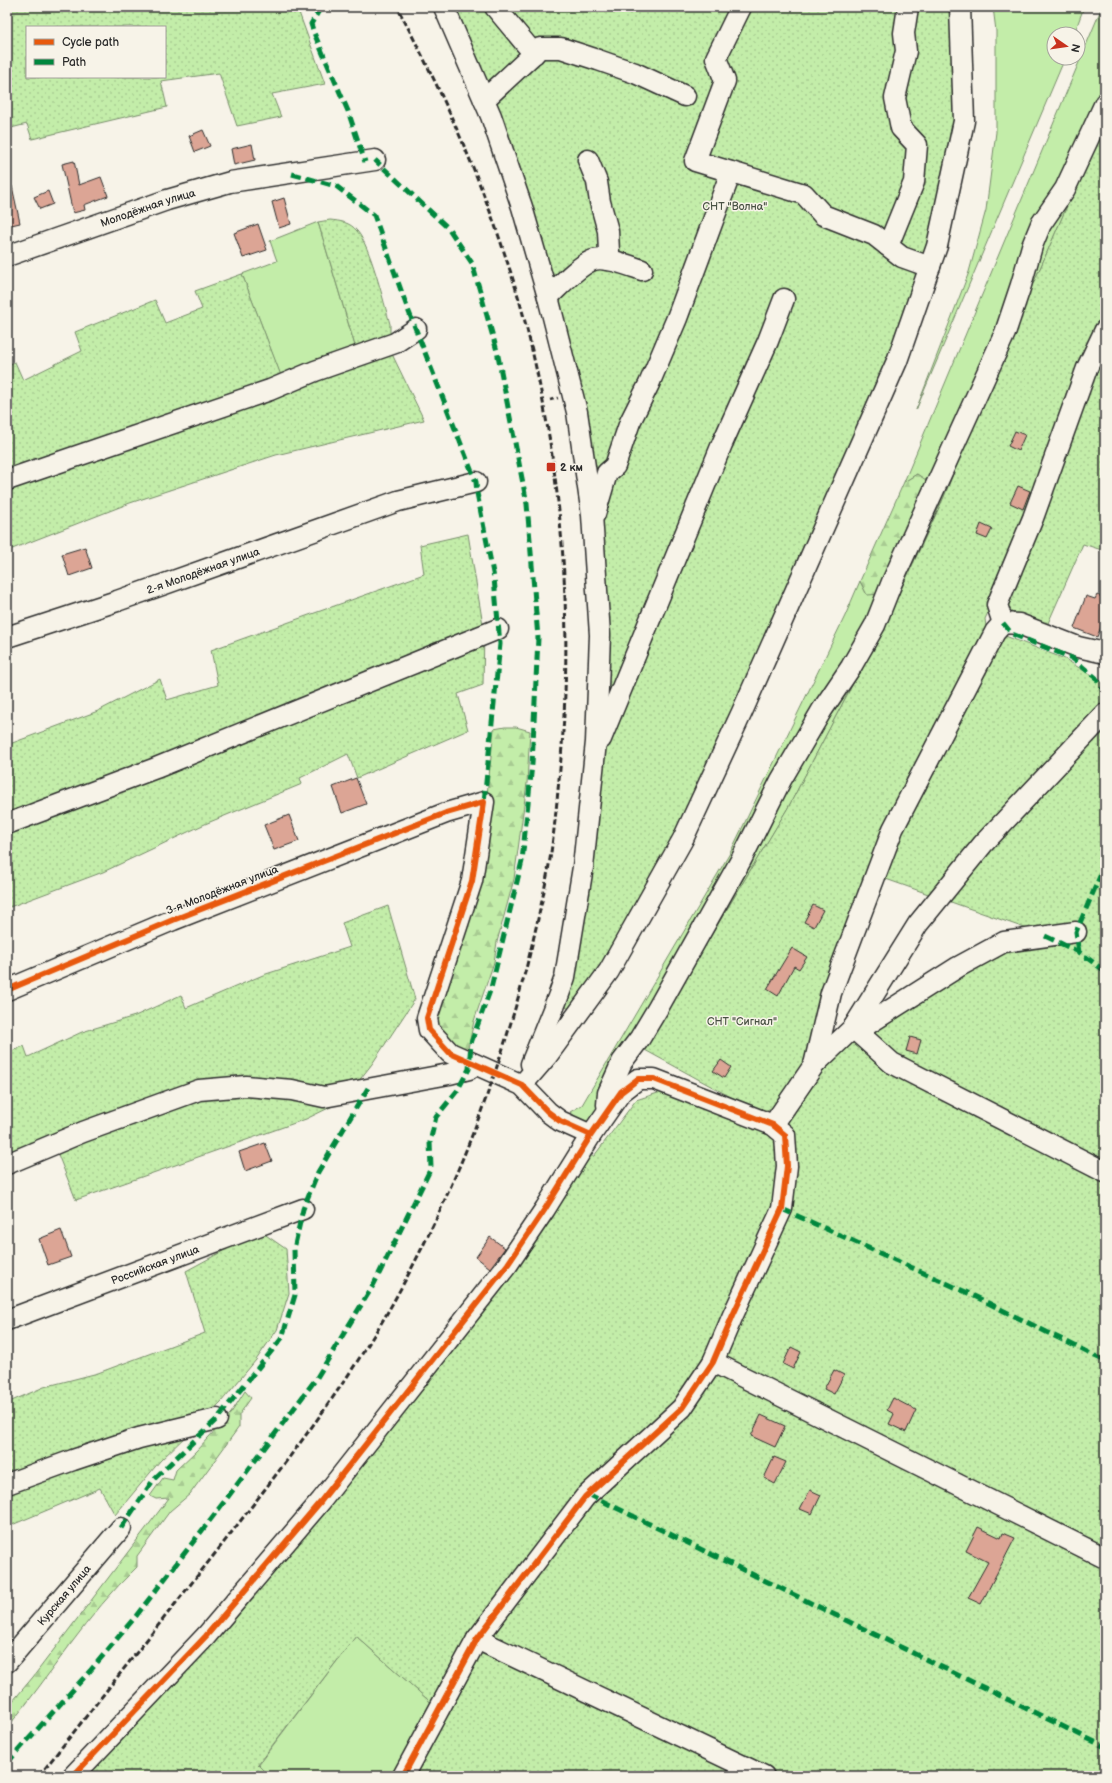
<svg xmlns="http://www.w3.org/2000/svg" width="1112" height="1783" viewBox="0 0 1112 1783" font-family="'Balsamiq Sans',sans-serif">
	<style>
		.grass { fill: #c3eda9; stroke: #778c6a }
		.forest { fill: url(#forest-firs); stroke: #778c6a }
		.garden { fill: url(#garden-dots); stroke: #778c6a; fill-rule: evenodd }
		.building { fill: #dca595; stroke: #2b2b2b }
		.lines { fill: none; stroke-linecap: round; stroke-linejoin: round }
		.minor-casing { stroke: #2b2b2b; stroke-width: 23 }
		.path { stroke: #2b2b2b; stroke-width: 2.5; stroke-dasharray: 4 3; stroke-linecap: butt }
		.minor { stroke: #f7f3e8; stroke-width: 20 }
		.rail { stroke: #2b2b2b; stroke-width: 3; stroke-dasharray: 6 3; stroke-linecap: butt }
		.quiet { stroke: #00873e; stroke-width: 5; stroke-dasharray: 10 5; stroke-linecap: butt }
		.cycleway-casing { stroke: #f7f3e8; stroke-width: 8 }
		.cycleway { stroke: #e8590c; stroke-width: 6 }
		.poi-dot { fill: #c8321e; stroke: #f7f3e8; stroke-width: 1.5 }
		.labels { text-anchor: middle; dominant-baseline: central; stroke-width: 3; stroke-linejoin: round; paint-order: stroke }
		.park-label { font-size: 11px; fill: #495244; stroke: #f7f3e8 }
		.street-label { font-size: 11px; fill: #2b2b2b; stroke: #f7f3e8 }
		.poi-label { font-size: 11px; font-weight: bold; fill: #2b2b2b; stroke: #f7f3e8; text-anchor: start }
	</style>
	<defs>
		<pattern id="forest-firs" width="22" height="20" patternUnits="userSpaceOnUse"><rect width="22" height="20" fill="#c3eda9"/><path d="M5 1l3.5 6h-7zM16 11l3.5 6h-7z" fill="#a8cb92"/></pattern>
		<pattern id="garden-dots" width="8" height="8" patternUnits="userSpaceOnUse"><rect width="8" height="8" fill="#c3eda9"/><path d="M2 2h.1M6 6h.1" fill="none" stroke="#a8cb92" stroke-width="1.8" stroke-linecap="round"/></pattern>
	</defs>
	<rect width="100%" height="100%" fill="#f7f3e8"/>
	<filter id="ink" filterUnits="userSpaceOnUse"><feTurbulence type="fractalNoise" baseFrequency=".025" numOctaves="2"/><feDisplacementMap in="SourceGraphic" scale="8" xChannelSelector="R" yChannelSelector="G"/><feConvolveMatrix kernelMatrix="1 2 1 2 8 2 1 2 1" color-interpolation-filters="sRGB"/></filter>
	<g filter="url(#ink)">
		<path class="grass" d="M993 7H1084L1074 34H1054V58H1065L916 410 969 272 986 210 996 132V31Z
			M1102 7H1105V118L1042 264 998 361 944 497 892 609 789 806 643 1049 588 1127 570 1112 582 1105 730 853 845 616 860 581 867 595 917 474 904 482Z
			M318 222 356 349 282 379 242 274 277 261 270 241Z
			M356 1636 444 1714 411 1776H270L258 1765Z"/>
		<path class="forest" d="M917 474 926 480 919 513 882 594 867 595 860 581 904 482Z
			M505 727H516L530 731 527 783 514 879 497 942 494 962 474 1021 467 1053 444 1040 438 1031V1013L483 833 494 729Z
			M245 1391 251 1398 239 1415V1427L190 1494 170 1511 137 1556V1567C87 1614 51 1675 7 1728V1708L33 1677 169 1498 156 1499 150 1496 163 1478 173 1480 176 1470 196 1451 231 1413Z"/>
		<path class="garden" d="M7 7H297L325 84 272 94 281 117 237 126 219 73 161 81 167 107 32 139 27 124 7 129ZM27 27H165V77H27Z
			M451 7H953L959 118 921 277 885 368 683 820 604 960 572 1011 560 1003 596 803 590 459Z
			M1105 118V551L1083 544 1045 630 1005 610 1026 527 985 619 987 634 899 805 806 1061 780 1104 760 1113 643 1049 789 806 892 609 944 497 998 361 1042 264Z
			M330 220C340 221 350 222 357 231 370 245 384 303 390 324V336L356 349 318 222Z
			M242 274 282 378 391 352 424 420 276 455 130 503 7 551V365L15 362 23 380 82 351 75 332 155 300 165 323 202 309 195 291Z
			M468 534 484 631 483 685 458 694 468 730 357 778 348 754 300 778 302 784 205 824 103 872 7 908V745L98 711 160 679 167 700 218 685 211 650 424 574 420 545Z
			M995 632 1065 659 1105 684V1776H411L444 1714 356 1636 258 1764 270 1776H81L166 1686 584 1156H594L636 1100 664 1091 776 1135 814 1072 862 1021 980 943 1033 931 883 878 900 835Z
			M388 906 415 999 372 1064 343 1101 306 1119 76 1200 57 1152 7 1173V1053L24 1046 28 1057 82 1032 135 1016 181 995 186 1008 263 975 350 947 342 923Z
			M260 1231 286 1249 289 1293 277 1330 256 1360 221 1402 160 1461 115 1515 100 1488 7 1527V1403L44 1387 98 1373 205 1333 186 1271Z"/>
		<path class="building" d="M203 130 210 146 195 152 189 136Z
			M252 144 255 160 234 165 231 149Z
			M74 161 79 185 101 177 108 196 84 205 85 210 73 213 62 164Z
			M7 186H12L20 223 7 226Z
			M48 191 53 204 40 209 34 197Z
			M284 198 291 224 279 228 272 202Z
			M258 224 267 250 243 258 234 233Z
			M1015 431 1025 435 1018 451 1008 446Z
			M1018 486 1030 491 1023 509 1010 503Z
			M981 524 992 529 987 539 977 535Z
			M85 547 92 568 69 576 62 554Z
			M1097 595 1105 598V616L1097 637 1074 628 1086 596 1095 599Z
			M356 778 366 804 342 813 333 787Z
			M289 815 299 841 274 850 264 825Z
			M813 905 823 910 814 927 804 922Z
			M792 948 807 957 799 969 794 966 778 996 767 989Z
			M910 1037 921 1040 917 1054 906 1051Z
			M721 1060 731 1067 724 1078 713 1071Z
			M265 1143 272 1161 245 1171 239 1152Z
			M61 1230 71 1257 48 1265 39 1239Z
			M490 1237 505 1248 490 1268 476 1257Z
			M791 1347 801 1352 793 1369 783 1364Z
			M834 1370 844 1375 834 1394 824 1389Z
			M893 1398 916 1410 906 1432 889 1424 894 1414 887 1410Z
			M761 1415 785 1426 775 1447 751 1436Z
			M774 1457 786 1462 775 1484 764 1478Z
			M810 1490 821 1495 812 1514 800 1509Z
			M978 1527 1001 1538 1003 1533 1015 1538 981 1604 968 1598 988 1562 966 1551Z"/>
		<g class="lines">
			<g class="minor-casing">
				<g id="minor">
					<path d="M444 7 491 116 522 207 548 297 577 412 592 515 600 635 596 742 583 867 565 977 558 997 531 1064"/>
					<path d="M495 7 534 54"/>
					<path d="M741 7 716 58 725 81 695 161 804 194 823 215 874 235 902 257 930 267"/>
					<path d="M484 100 540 48H561L598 60 635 73 685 96"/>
					<path d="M588 160 597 182 600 202 608 231 609 252 607 260"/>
					<path d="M888 246 914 182 917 145 901 128 895 98 906 51 904 33 908 7"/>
					<path id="s1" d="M7 256 167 200 230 182 375 160"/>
					<path d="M548 297C559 287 577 267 591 261 603 255 630 266 642 270"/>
					<path d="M7 480 270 390 315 371 395 343 416 329"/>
					<path d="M595 514 607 473 615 466 630 422 649 384 677 318 731 172"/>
					<path d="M1003 623 997 605 1033 518 1087 368 1105 330"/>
					<path id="s2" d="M7 637 117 601 398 501 476 482"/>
					<path d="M601 739 722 444 768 341 784 299"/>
					<path d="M7 824 156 768 498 629"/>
					<path d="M7 990 173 920 446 813 484 802 472 881 427 1018 429 1030 450 1053 522 1085 548 1112 560 1121 591 1135 621 1092 638 1079H654L773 1125 785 1135 787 1166 782 1209 733 1315 713 1362 682 1408 585 1497 477 1639 403 1776"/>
					<path d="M853 1028 892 1063 1105 1172"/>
					<path d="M853 1028 865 1026 958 967 1004 942 1076 932"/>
					<path d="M814 1065 831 993 893 829 995 632 1003 623 1019 624 1078 647 1105 653"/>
					<path d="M522 1085 547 1056 609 971 683 839 742 712 897 361 937 246 964 121 960 7"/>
					<path d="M607 1105 608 1093 622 1062 640 1038 658 1008 741 860 781 780 822 710 851 667 875 625 892 582 1005 333 1021 285 1032 246 1041 224 1065 189 1105 103"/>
					<path d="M773 1125 814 1065 853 1028 918 924 983 844 1105 714"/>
					<path d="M7 1164 83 1132 199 1090 246 1086 292 1090 324 1097 449 1074 469 1069 474 1064"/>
					<path id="s3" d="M7 1320 303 1209"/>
					<path d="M713 1362 1105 1558"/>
					<path d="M7 1484 73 1460 139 1438 217 1419"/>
					<path d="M477 1639 764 1776"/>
					<path id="s4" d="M7 1662 121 1528"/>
					<path d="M73 1776 206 1636 321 1501 508 1264 545 1209 591 1135"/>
				</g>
			</g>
			<path class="path" d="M550 400 558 398"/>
			<use href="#minor" class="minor"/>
			<path class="rail" d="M39 1776C100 1699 160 1623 221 1546 279 1471 338 1397 386 1315 464 1179 517 1030 547 876 553 845 556 812 559 779 575 624 563 465 523 314 518 295 512 276 506 258 478 171 440 87 397 7"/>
			<path class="quiet" d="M321 7 311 24 314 33 348 111 365 162
				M292 174 336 186 374 215 407 307 476 482 477 493 494 578 500 644 484 802
				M1003 623 1012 634 1072 658 1096 678 1105 692
				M1045 936 1079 952 1105 971
				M1079 952 1076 932 1104 867 1105 859
				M782 1209 968 1293 1105 1361
				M588 1494 1105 1747
				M121 1528 154 1479 217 1419 282 1338 295 1295 294 1249 303 1209 318 1172 368 1088
				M7 1763 90 1671 136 1616 224 1502 316 1379 374 1284 431 1168 430 1142 436 1117 457 1091 469 1069 471 1043 491 988 522 861 532 764 538 638 527 504 497 351 472 263 449 229 375 160"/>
			<g class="cycleway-casing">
				<path id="cycleway" d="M7 990 173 920 446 813 484 802 472 881 427 1018 429 1030 450 1053 522 1085 548 1112 560 1121 591 1135 621 1092 638 1079H654L773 1125 785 1135 787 1166 782 1209 733 1315 713 1362 682 1408 585 1497 477 1639 403 1776
					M73 1776 206 1636 321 1501 508 1264 545 1209 591 1135"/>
			</g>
			<use href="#cycleway" class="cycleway"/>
		</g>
	</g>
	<rect class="poi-dot" x="546" y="462" width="10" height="10" rx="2"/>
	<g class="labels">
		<g class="park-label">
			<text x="735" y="206">СНТ "Волна"</text>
			<text x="742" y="1021">СНТ "Сигнал"</text>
		</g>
		<g class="street-label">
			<text stroke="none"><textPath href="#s1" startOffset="149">Молодёжная улица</textPath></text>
			<text stroke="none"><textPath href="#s2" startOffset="207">2-я Молодёжная улица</textPath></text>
			<text transform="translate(222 890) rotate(-21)">3-я Молодёжная улица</text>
			<text stroke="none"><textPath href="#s3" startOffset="158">Российская улица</textPath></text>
			<text stroke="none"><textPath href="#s4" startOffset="88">Курская улица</textPath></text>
		</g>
		<g class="poi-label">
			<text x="560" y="467">2 км</text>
		</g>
	</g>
	<rect width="1112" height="1783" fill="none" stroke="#f7f3e8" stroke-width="24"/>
	<rect x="12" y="12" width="1088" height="1759" fill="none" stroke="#2b2b2b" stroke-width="1.5" filter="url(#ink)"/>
	<rect x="26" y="26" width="140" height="52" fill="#f7f3e8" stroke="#a5a39c"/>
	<rect x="34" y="39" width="20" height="6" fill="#e8590c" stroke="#a5a39c"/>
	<text x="62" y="46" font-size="12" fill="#2b2b2b">Cycle path</text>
	<rect x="34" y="59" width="20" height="6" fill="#00873e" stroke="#a5a39c"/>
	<text x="62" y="66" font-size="12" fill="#2b2b2b">Path</text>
	<g transform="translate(1066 46) rotate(103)"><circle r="19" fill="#f7f3e8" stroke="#a5a39c"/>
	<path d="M0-3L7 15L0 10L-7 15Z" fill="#c8321e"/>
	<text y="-6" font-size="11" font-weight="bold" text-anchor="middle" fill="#2b2b2b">N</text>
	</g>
</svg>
